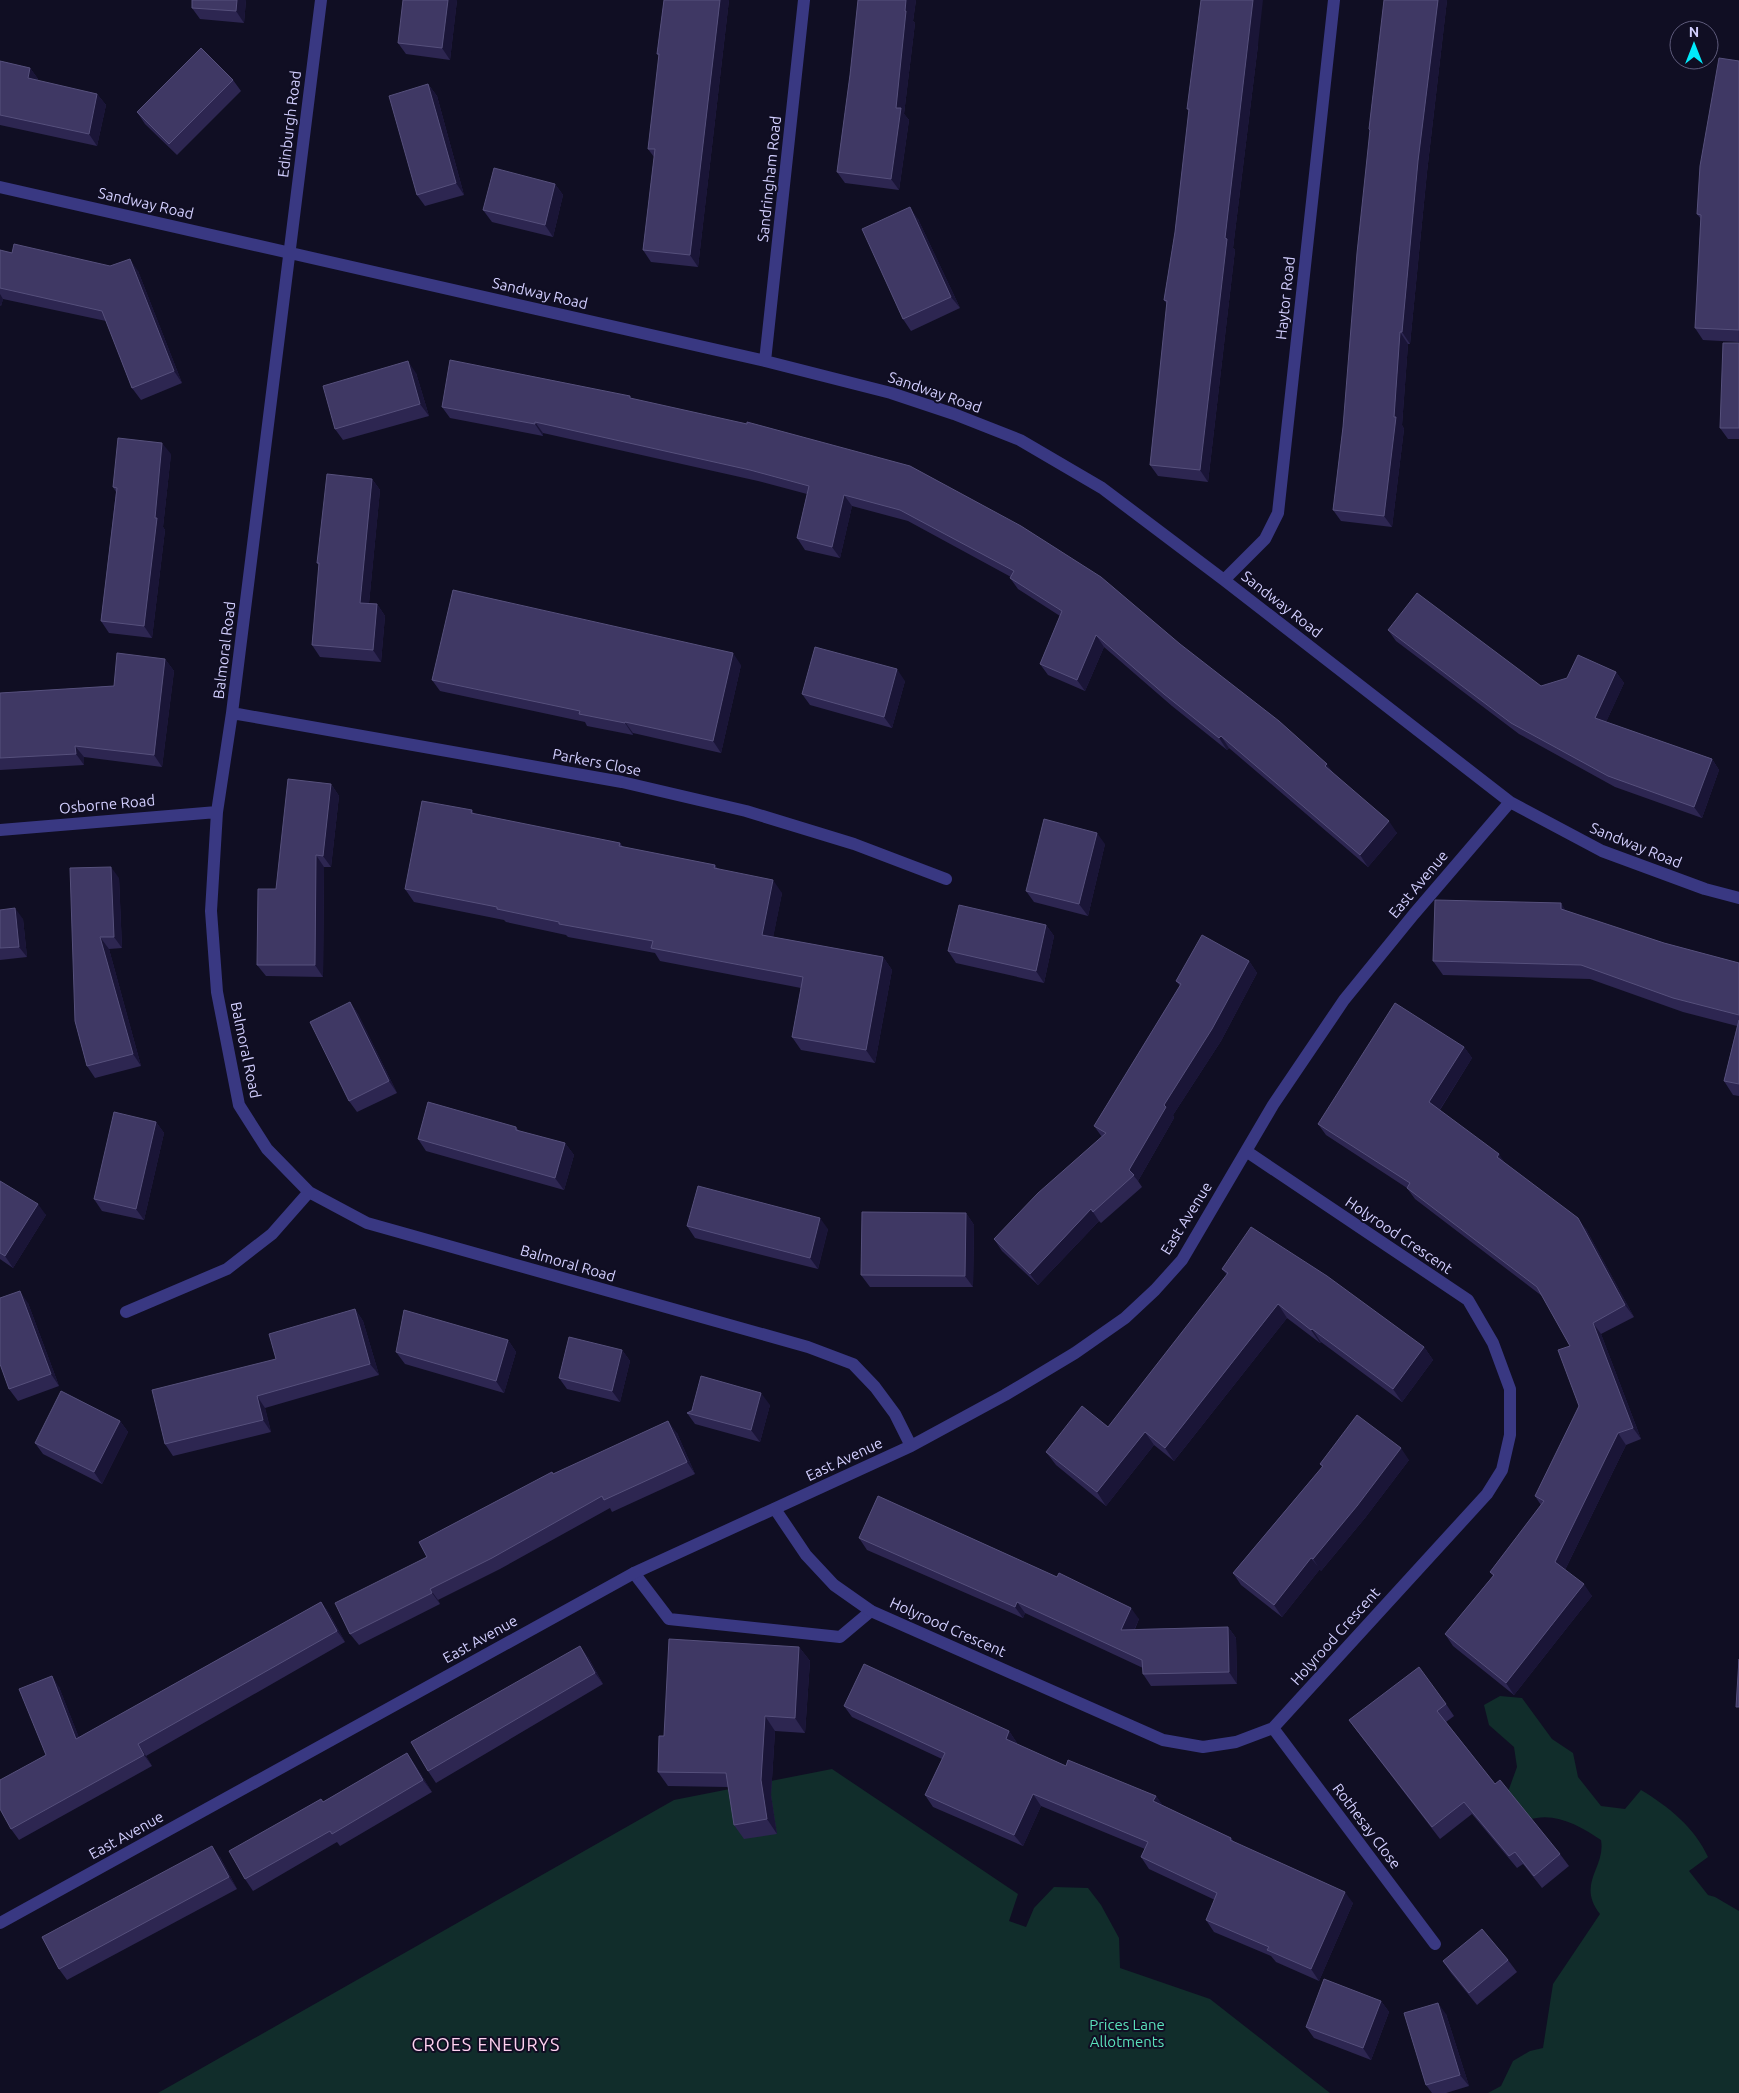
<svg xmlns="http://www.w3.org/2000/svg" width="1739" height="2093" viewBox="0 0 1739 2093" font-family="Ubuntu,sans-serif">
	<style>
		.green { fill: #112d2b }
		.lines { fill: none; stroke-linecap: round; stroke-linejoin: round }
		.lane { stroke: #393882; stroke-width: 12 }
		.street { stroke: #393882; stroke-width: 12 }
		.wall { fill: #2d2651 }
		.shaded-wall { fill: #1a1537 }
		.building { fill: #3f3864; stroke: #56507c }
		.labels { text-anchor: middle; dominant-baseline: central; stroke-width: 4; stroke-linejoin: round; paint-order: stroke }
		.street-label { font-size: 15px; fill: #d3cfff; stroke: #100e23 }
		.park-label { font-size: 15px; fill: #5ae0ba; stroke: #100e23 }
		.quarter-label { font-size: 18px; letter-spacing: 1px; fill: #ffd1f0; stroke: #100e23 }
	</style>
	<rect width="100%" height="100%" fill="#100e23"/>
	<path class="green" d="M1500 1696 1522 1698 1552 1739 1573 1753 1578 1777 1601 1806 1625 1809 1641 1790C1668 1806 1695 1828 1708 1857L1689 1871 1708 1895 1715 1897 1739 1911V2093H1488L1501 2086 1513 2061 1530 2051 1543 2048 1553 1984 1600 1914C1576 1883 1606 1868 1601 1840 1579 1825 1554 1811 1528 1820L1495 1805 1509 1789 1517 1767 1514 1747 1489 1725 1484 1705Z
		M832 1769 1018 1894 1009 1921 1026 1927 1034 1908 1054 1887 1088 1888 1101 1905 1119 1938 1120 1968 1210 1999 1330 2093H158L674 1800Z"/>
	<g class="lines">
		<path class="lane" d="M634 1573 669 1619 840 1637 871 1611"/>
		<path class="street" d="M321 0 232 713 217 812 211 911 217 992 239 1105 267 1149 309 1192 367 1223 808 1347 853 1364 875 1387 895 1414 911 1446
			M0 187 765 361 891 393 954 414 1020 440 1102 488 1224 580 1510 802 1602 851 1705 889 1739 898
			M765 361 804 0
			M1224 580 1265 539 1278 513 1334 0
			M232 713 622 782 746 811 854 844 946 879
			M0 830 217 812
			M126 1312 227 1269 272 1234 309 1192
			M775 1509 806 1555 834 1585 871 1611 1163 1740 1203 1747 1236 1742 1273 1728 1487 1494 1502 1470 1510 1435V1389L1493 1343 1468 1300 1246 1151
			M1273 1728 1435 1944
			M0 1923 634 1573 911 1446 1005 1395 1075 1353 1125 1318 1155 1290 1182 1260 1273 1105 1344 1000 1414 914 1510 802"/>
	</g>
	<path class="wall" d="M246 0 244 23 200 19 192 8Z
		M457 0 450 60 406 54 398 43Z
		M664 0H729L698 267 651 262 643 250 654 157 648 149 659 56 657 54Z
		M858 0H916L913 21 915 23 904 114 909 120 899 190 845 183 837 172 850 75Z
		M1384 0H1447L1427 172 1410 344H1408L1402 425 1404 429 1392 527 1341 521 1333 510 1343 427 1370 131 1369 129Z
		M1258 45 1233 248 1235 250 1208 482 1158 476 1150 465 1167 304 1164 300 1175 232 1189 111 1187 109Z
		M0 61 30 68 38 79V81L97 94 106 105 97 146 0 125Z
		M1739 61V342L1703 340 1695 328 1701 219 1697 214Z
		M233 80 241 91 177 155 145 124 137 112Z
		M428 84 437 96 464 195 425 206 417 195Z
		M555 184 563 195 553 237 492 222 483 210Z
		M918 219 960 308 911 331 903 319Z
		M0 250 12 253 138 271 182 383 141 400 132 388 106 321 3 299 1 306 0 305Z
		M1739 343V439H1728L1720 428Z
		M416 373 429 416 343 440 335 429Z
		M633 399 910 466 1335 775 1397 833 1368 867 1229 748 1227 750 1172 706 1104 647 1085 691 1048 675 1040 664 1060 616 1018 589 1010 578 1011 577 908 521 852 506 840 558 805 550 797 538 807 494 758 481 543 433V436L450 418 442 407Z
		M171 454 163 527 165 530 152 638 109 633 101 621 116 492 113 487Z
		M372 479 380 490 369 603 377 604 385 616 381 662 320 657 312 645 319 565 317 563Z
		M1388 630 1541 686 1616 672 1624 683 1606 722 1712 759 1719 770 1702 818 1615 787 1519 734 1396 641Z
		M165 659 174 671 162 767 84 757V765L0 770V693L114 686Z
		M741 665 721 753 633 733V735L587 726 585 722 440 691 432 680Z
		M905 681 892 728 810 705 802 694Z
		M331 784 339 796 331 867H324L323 977 266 976 257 965 276 889Z
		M472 810 474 814 620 843 623 847 715 865 717 868 782 893 773 937 883 957 892 970 875 1063 801 1050 792 1037 801 988 660 961 655 953 568 937 566 935 506 922 504 920 414 902 405 889Z
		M1105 844 1088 916 1034 902 1026 891Z
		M119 878 122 948 109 949 141 1066 95 1078 87 1066 75 1021Z
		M0 910 23 919 27 957 0 960Z
		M1566 911 1664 943 1739 963V1096L1733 1095 1724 1081 1737 1026 1683 1012 1590 979 1443 975 1433 961Z
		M1046 925 1054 936 1044 983 956 963 948 951Z
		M1249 961 1257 973 1221 1041 1173 1115 1174 1118 1138 1181 1142 1187 1101 1223 1099 1221 1038 1285 1002 1251 994 1239 1102 1137 1094 1126 1180 986 1176 981Z
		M350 1002 358 1014 397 1093 357 1112 349 1101Z
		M1464 1047 1472 1058 1440 1110 1586 1229 1634 1317 1601 1334 1641 1439 1626 1445 1565 1570 1592 1596 1514 1695 1453 1646 1445 1634 1493 1576 1490 1572 1541 1505 1535 1496 1579 1406 1570 1346 1542 1296 1415 1199 1407 1188 1326 1135 1318 1124Z
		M156 1122 164 1133 144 1220 102 1211 94 1199Z
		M516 1127 519 1131 565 1143 574 1155 564 1190 426 1151 418 1139Z
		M0 1181 46 1215 13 1268 0 1259Z
		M966 1213 974 1225 973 1287H870L861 1275Z
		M687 1226 828 1229 818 1269 695 1238Z
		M1222 1269 1424 1347 1433 1360 1402 1402 1321 1342 1320 1343 1287 1318 1174 1461 1154 1445 1106 1506 1056 1465 1046 1452 1108 1427 1227 1275Z
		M28 1303 59 1386 18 1401 9 1389Z
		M355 1309 363 1321 379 1375 265 1408 271 1432 173 1456 165 1444Z
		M508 1340 516 1352 504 1393 405 1364 396 1352Z
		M622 1350 630 1361 620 1402 567 1389 559 1378Z
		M770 1405 760 1442 695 1424 687 1413 692 1410Z
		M120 1421 128 1432 102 1484 43 1454 35 1443Z
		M677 1433 695 1474 612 1512 610 1508 500 1569 438 1600 440 1604 359 1645 350 1634 427 1557 553 1474Z
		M1409 1460 1365 1518 1321 1571 1320 1569 1282 1617 1241 1585 1233 1573 1322 1467 1320 1464Z
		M859 1538 1139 1619 1135 1629 1228 1627 1236 1638 1237 1684 1151 1686 1143 1674V1668L1025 1613 1023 1618 867 1550Z
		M321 1602 329 1613 345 1642 146 1756 152 1766 19 1840 11 1829 46 1755 59 1687 79 1738Z
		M799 1647 810 1661 805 1733 775 1731 771 1795 777 1834 744 1839 734 1825 728 1787 668 1786 658 1772Z
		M588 1657 603 1684 436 1783 428 1771Z
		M1446 1704 1454 1716 1446 1722 1495 1784 1560 1854 1569 1866 1542 1888 1523 1864 1517 1868 1472 1814 1440 1839 1357 1731 1349 1720Z
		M844 1706 1009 1731 1017 1743V1744L1066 1766 1156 1796 1162 1805 1231 1838 1234 1842 1353 1903 1319 1981 1276 1962 1271 1956 1214 1932 1206 1920 1215 1900 1149 1869 1141 1857 1145 1849 1041 1806 1023 1846 933 1807 925 1795 942 1759 852 1717Z
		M407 1753 415 1765 432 1792 340 1846 337 1842 253 1891 245 1879 323 1802Z
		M220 1857 237 1889 67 1980 59 1969Z
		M1508 1960 1517 1972 1477 2005 1451 1973 1443 1961Z
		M1381 2001 1389 2012 1371 2060 1314 2038 1306 2027Z
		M1446 2014 1469 2086 1446 2093H1432L1426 2085Z"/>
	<path class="shaded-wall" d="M237 0H246L244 23 236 11Z
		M448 0H457L450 60 442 48Z
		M720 0H729L698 267 690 255Z
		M906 0H916L913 21 915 23 904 114 909 120 899 190 891 179 896 108Z
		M1253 0H1263L1258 45 1233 248 1235 250 1208 482 1200 470 1225 238Z
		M1438 0H1447L1427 172 1410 344 1402 332 1418 161Z
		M30 68 38 79 36 90 28 78Z
		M428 84 437 96 464 195 456 183Z
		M97 94 106 105 97 146 89 134Z
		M555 184 563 195 553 237 545 225Z
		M910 207 918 219 960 308 951 297Z
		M130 259 138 271 182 383 174 371Z
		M0 294 3 299 1 306 0 304Z
		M1400 332 1408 344 1402 425 1404 429 1392 527 1384 516 1394 417Z
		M408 361 416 373 429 416 420 404Z
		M535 422 543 433V436L535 424Z
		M162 443 171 454 163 527 165 530 152 638 144 626Z
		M372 479 380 490 368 614 360 603Z
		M844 495 852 506 840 558 832 547Z
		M377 604 385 616 381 662 373 650Z
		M1096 635 1104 647 1085 691 1077 680Z
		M733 653 741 665 721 753 713 741Z
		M165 659 174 671 162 767 154 755Z
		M897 669 905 681 892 728 884 717Z
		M1616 672 1624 683 1603 729 1595 718Z
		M625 722 633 733V735L625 723Z
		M1221 736 1229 748 1227 750 1219 738Z
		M75 746 84 757V765L76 754Z
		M1712 759 1719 770 1702 818 1694 807Z
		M1327 764 1335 775 1325 766Z
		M331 784 339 796 331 867 323 856Z
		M1389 821 1397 833 1368 867 1360 855Z
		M1097 833 1105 844 1088 916 1079 904Z
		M316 855 324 867 323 977 315 965Z
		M111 867 119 878 122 948 114 937Z
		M773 880 782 893 771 948 762 935Z
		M1561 903 1570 917 1561 909Z
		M15 908 23 919 27 957 19 947Z
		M1046 925 1054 936 1044 983 1036 971Z
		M100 937 109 949 141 1066 133 1054Z
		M883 957 892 970 875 1063 866 1050Z
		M1249 961 1257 973 1221 1041 1173 1115 1174 1118 1138 1181 1129 1170 1164 1105Z
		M350 1002 358 1014 397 1093 389 1081Z
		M1464 1047 1472 1058 1437 1114 1429 1102Z
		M156 1122 164 1133 144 1220 136 1209Z
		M565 1143 574 1155 564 1190 555 1178Z
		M1499 1154 1507 1166 1497 1157Z
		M38 1204 46 1215 13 1268 5 1256Z
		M1091 1209 1099 1221 1038 1285 1030 1274Z
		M966 1213 974 1225 973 1287 965 1276Z
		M820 1218 828 1229 818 1269 810 1258Z
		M1578 1218 1586 1229 1634 1317 1625 1305Z
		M20 1291 28 1303 59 1386 51 1374Z
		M1278 1304 1287 1318 1174 1461 1165 1448Z
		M355 1309 363 1321 379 1375 370 1364Z
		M1593 1323 1601 1334 1641 1439 1633 1428Z
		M1312 1329 1321 1342 1320 1343 1311 1330Z
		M508 1340 516 1352 504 1393 496 1381Z
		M1424 1347 1433 1360 1402 1402 1393 1389Z
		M622 1350 630 1361 620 1402 612 1391Z
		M761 1393 770 1405 760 1442 751 1430Z
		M257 1396 265 1408 271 1432 263 1420Z
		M120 1421 128 1432 102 1484 94 1472Z
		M668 1421 677 1433 695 1474 687 1462Z
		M1145 1432 1154 1445 1106 1506 1097 1492Z
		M1618 1433 1626 1445 1563 1574 1555 1562Z
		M1401 1448 1409 1460 1365 1518 1321 1571 1313 1559Z
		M1311 1558 1320 1569 1282 1617 1274 1605Z
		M1584 1584 1592 1596 1514 1695 1506 1683Z
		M430 1589 438 1600 440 1604 432 1593Z
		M321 1602 329 1613 345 1642 337 1631Z
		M1017 1602 1025 1613 1023 1618 1015 1607Z
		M1131 1608 1139 1619 1129 1641 1121 1630Z
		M1228 1627 1236 1638 1237 1684 1229 1672Z
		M580 1646 588 1657 603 1684 595 1673Z
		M799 1647 810 1661 805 1733 795 1718Z
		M52 1676 59 1687 84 1750 76 1739Z
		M765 1716 775 1731 771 1795 777 1834 767 1819 761 1780Z
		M1009 1731 1017 1743 1014 1750 1006 1739Z
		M138 1744 146 1756 152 1766 144 1755Z
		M407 1753 415 1765 432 1792 423 1780Z
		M1033 1794 1041 1806 1023 1846 1014 1835Z
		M1156 1796 1164 1807 1153 1801Z
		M212 1846 220 1857 237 1889 229 1877Z
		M1345 1892 1353 1903 1319 1981 1311 1969Z
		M1381 2001 1389 2012 1371 2060 1363 2048Z
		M1438 2003 1446 2014 1469 2086 1460 2075Z"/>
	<path class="building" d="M192 0H237L236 11 192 8Z
		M403 0H448L442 48 398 43Z
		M664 0H720L690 255 643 250 655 149H648L659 54H657Z
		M858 0H906L905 11H906L896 108H901L891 179 837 172 850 75Z
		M1201 0H1253L1225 238 1227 239 1200 470 1150 465 1167 301 1164 300 1175 232 1189 109H1187Z
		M1384 0H1438L1418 161 1402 332H1400L1394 417H1396L1384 516 1333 510 1343 427 1357 253 1370 130 1369 129Z
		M201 48 233 80 169 144 137 112Z
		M1719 58 1739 61V330L1695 328 1701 215 1697 214 1700 166Z
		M0 61 30 68 28 78 97 94 89 134 0 115Z
		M428 84 456 183 417 195 389 96Z
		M494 168 555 184 545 225 483 210Z
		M910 207 951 297 903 319 862 229Z
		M14 244 110 266 130 259 174 371 132 388 102 311 0 288V250L12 253Z
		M1723 343H1739V428H1720Z
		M450 360 630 396V398L747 424V422L910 466 1021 526 1101 577 1180 644 1279 721 1327 764 1325 766 1389 821 1360 855 1221 736 1219 738 1164 694 1096 635 1077 680 1040 664 1062 611 1010 578 1014 571 900 510 844 495 832 547 797 538 809 486 750 470 535 422V424L442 407Z
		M408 361 420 404 335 429 323 386Z
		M118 438 162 443 155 518H157L144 626 101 621 117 488 113 487Z
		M327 474 372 479 360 603 377 604 373 650 312 645 319 563H317Z
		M453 590 733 653 713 741 625 722V723L579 714 580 711 432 680Z
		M1417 593 1541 686 1567 678 1578 655 1616 672 1595 718 1712 759 1694 807 1608 776 1511 723 1388 630Z
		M815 647 897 669 884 717 802 694Z
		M117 653 165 659 154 755 75 746 76 754 0 758V693L114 686Z
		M288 779 331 784 323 856 316 855 315 965H257L258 889H276Z
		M422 801 472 810 471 813 620 843 619 846 715 865 714 868 773 880 762 935 883 957 866 1050 792 1037 803 977 651 948 653 941 559 924V922L497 909V907L405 889Z
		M1044 819 1097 833 1079 904 1026 891Z
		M111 867 114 937H100L133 1054 87 1066 75 1021 70 868Z
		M1435 900 1561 903V909L1664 943 1739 963V1015L1673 998 1581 965 1433 961Z
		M959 905 1046 925 1036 971 948 951Z
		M15 908 19 947 0 948V910Z
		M1202 935 1249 961 1212 1029 1164 1105 1166 1107 1129 1170 1134 1175 1093 1212 1091 1209 1030 1274 994 1239 1038 1193 1106 1133 1094 1126 1181 984 1176 981Z
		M350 1002 389 1081 349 1101 310 1022Z
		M1395 1003 1464 1047 1429 1102 1499 1154 1497 1157 1578 1218 1625 1305 1593 1323 1633 1428 1618 1433 1555 1562 1584 1584 1506 1683 1445 1634 1494 1575 1490 1572 1544 1501 1535 1496 1579 1406 1558 1350 1570 1346 1537 1287 1407 1188 1410 1183 1318 1124Z
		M1739 1020V1084L1724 1081Z
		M428 1102 516 1127V1130L565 1143 555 1178 418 1139Z
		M114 1112 156 1122 136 1209 94 1199Z
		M0 1181 38 1204 5 1256 0 1253Z
		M698 1186 820 1218 810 1258 687 1226Z
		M862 1212 966 1213 965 1276 861 1275Z
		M1251 1227 1327 1276 1424 1347 1393 1389 1312 1329 1311 1330 1278 1304 1165 1448 1145 1432 1097 1492 1046 1452 1082 1406 1108 1427 1228 1273 1222 1269Z
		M20 1291 51 1374 9 1389 0 1364V1298Z
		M355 1309 370 1364 257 1396 263 1420 165 1444 152 1390 276 1359 269 1334Z
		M404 1310 508 1340 496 1381 396 1352Z
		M569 1337 622 1350 612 1391 559 1378Z
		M701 1376 761 1393 751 1430 687 1413 693 1410H692Z
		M61 1391 120 1421 94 1472 35 1443Z
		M1357 1415 1401 1448 1357 1506 1313 1559 1311 1558 1274 1605 1233 1573 1323 1466 1320 1464Z
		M668 1421 687 1462 604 1500 602 1496 492 1558 430 1589 432 1593 350 1634 335 1603 427 1557 419 1542 552 1472 553 1474Z
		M878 1496 1057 1577 1059 1573 1131 1608 1121 1630 1228 1627 1229 1672 1143 1674 1142 1660 1017 1602 1015 1607 859 1538Z
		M321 1602 337 1631 138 1744 144 1755 11 1829 0 1809V1780L46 1755 19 1689 52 1676 76 1739Z
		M669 1639 799 1647 795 1718 765 1716 761 1780 767 1819 734 1825 726 1773 658 1772 659 1736H664Z
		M580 1646 595 1673 428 1771 411 1742Z
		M1739 1659V1707H1736Z
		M864 1664 1009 1731 1006 1739 1066 1766 1068 1760 1156 1796 1153 1801 1231 1838 1230 1840 1345 1892 1311 1969 1267 1950 1269 1947 1206 1920 1217 1893 1141 1857 1148 1842 1033 1794 1014 1835 925 1795 945 1753 844 1706Z
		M1419 1667 1446 1704 1437 1711 1495 1784 1500 1780 1560 1854 1534 1876 1515 1852 1509 1856 1464 1802 1432 1827 1349 1720Z
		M407 1753 423 1780 332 1834 330 1831 245 1879 229 1851 321 1799 323 1802Z
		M212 1846 229 1877 59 1969 42 1937Z
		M1482 1929 1508 1960 1469 1993 1443 1961Z
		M1324 1979 1381 2001 1363 2048 1306 2027Z
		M1438 2003 1460 2075 1426 2085 1404 2013Z"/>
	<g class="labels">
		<g class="street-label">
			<text transform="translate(289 124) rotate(-83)">Edinburgh Road</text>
			<text transform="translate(769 179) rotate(-84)">Sandringham Road</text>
			<text transform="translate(146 203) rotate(13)">Sandway Road</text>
			<text transform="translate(540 293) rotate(13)">Sandway Road</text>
			<text transform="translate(1285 298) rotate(-84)">Haytor Road</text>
			<text transform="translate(935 392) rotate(19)">Sandway Road</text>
			<text transform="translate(1282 604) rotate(38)">Sandway Road</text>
			<text transform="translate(224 650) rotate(-83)">Balmoral Road</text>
			<text transform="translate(597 762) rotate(11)">Parkers Close</text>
			<text transform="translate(107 804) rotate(-5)">Osborne Road</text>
			<text transform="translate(1636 845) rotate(22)">Sandway Road</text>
			<text transform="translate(1418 884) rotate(-50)">East Avenue</text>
			<text transform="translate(246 1050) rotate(78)">Balmoral Road</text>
			<text transform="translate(1186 1218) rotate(-58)">East Avenue</text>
			<text transform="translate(1399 1235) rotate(34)">Holyrood Crescent</text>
			<text transform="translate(568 1263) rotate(16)">Balmoral Road</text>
			<text transform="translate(844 1459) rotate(-25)">East Avenue</text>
			<text transform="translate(948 1627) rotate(24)">Holyrood Crescent</text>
			<text transform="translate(1335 1636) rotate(-48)">Holyrood Crescent</text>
			<text transform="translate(480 1639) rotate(-29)">East Avenue</text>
			<text transform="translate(1367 1826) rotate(53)">Rothesay Close</text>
			<text transform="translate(126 1835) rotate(-29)">East Avenue</text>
		</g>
		<g class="park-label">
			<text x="1127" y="2024">Prices Lane<tspan x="1127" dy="17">Allotments</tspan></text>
		</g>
		<g class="quarter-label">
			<text x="486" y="2044">CROES ENEURYS</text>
		</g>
	</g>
	<g transform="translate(1694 45)"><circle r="24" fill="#100e23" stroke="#5e5b7b"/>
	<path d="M0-4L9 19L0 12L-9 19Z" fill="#00eafa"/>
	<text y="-8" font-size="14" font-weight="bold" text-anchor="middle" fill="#d3cfff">N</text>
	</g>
</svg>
